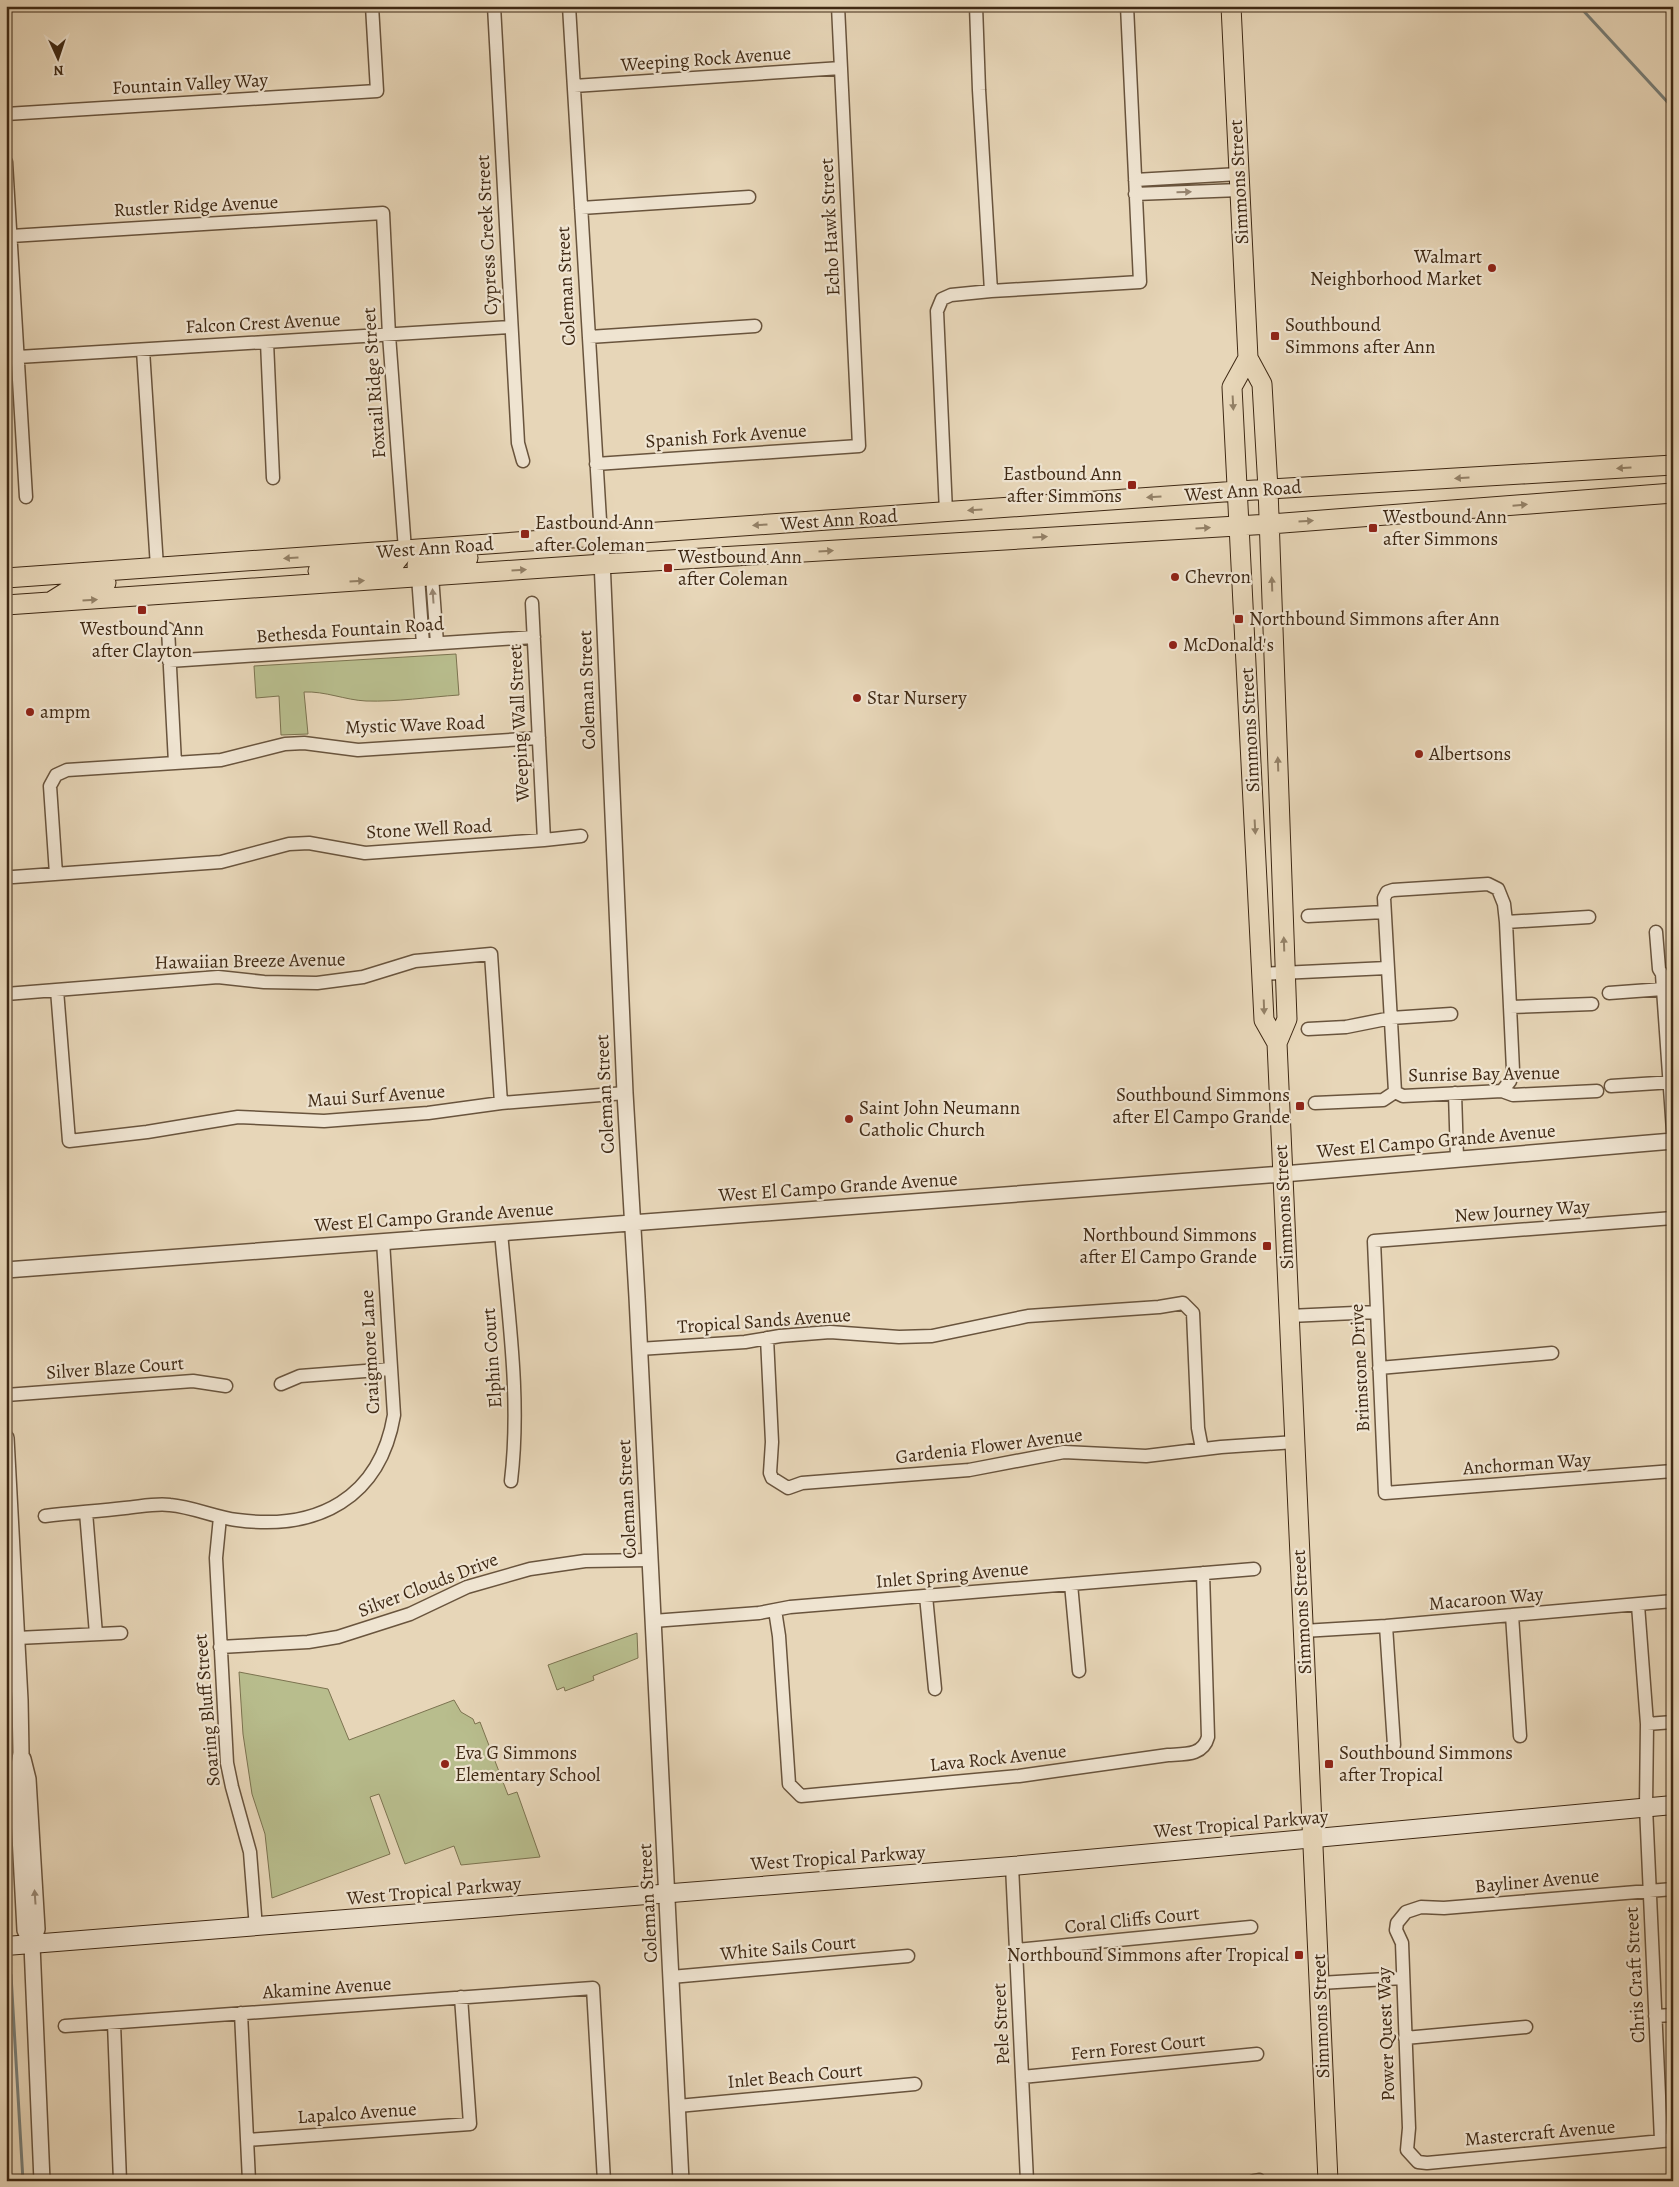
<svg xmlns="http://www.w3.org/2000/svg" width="1679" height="2187" viewBox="0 0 1679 2187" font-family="Alegreya,serif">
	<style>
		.green { fill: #b8bd8d; stroke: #7c7350 }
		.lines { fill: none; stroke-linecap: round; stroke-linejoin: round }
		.stream { stroke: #777e78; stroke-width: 3 }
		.minor-casing { stroke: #69543d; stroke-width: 15 }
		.tertiary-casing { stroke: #69543d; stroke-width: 18 }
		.secondary-casing { stroke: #3f2914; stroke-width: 20 }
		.primary-casing { stroke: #3f2914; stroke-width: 21 }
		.minor { stroke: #efe4d1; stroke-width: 12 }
		.tertiary { stroke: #efe4d1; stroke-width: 15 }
		.secondary { stroke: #efe4d1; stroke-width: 18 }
		.primary { stroke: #e7d6b8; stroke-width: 19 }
		.oneway { fill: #978672 }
		.oneway2 { fill: #938066 }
		.poi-dot { fill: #8f2418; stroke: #efe4d1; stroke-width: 2 }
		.labels { text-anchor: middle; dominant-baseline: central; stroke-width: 4.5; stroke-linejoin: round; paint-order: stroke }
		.street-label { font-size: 19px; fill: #3f2914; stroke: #efe4d1 }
		.poi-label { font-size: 19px; fill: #3f2914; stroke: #efe4d1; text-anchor: start }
	</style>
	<rect width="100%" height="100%" fill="#e7d6b8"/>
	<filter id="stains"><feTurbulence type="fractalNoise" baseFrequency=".004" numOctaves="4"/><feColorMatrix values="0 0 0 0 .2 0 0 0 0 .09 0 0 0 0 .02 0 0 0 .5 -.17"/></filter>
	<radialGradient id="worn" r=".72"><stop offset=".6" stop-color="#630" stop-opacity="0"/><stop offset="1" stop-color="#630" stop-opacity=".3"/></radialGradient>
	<path class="green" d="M456 654 459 695C429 697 396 702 366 701 345 700 325 691 304 692L308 734 281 735 279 696 256 698 254 666Z
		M637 1633 638 1658 593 1676 594 1680 565 1691 564 1687 557 1690 548 1665Z
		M239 1672 328 1689 349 1740 454 1700 461 1712 473 1719 475 1724 480 1722 508 1795 517 1792 540 1857 461 1865 454 1846 405 1864 379 1794 370 1797 390 1854 272 1898 265 1834 252 1794 243 1734Z"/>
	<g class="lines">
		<path class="stream" d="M1579 6 1673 108
			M6 1879 9 1925
			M11 1975 23 2181"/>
		<g class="minor-casing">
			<path id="minor" d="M494 6 518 443 523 461
				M569 6 601 537
				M976 6 979 90 991 291
				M574 86 841 68
				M6 114 377 91 372 6
				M6 162 26 497
				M1135 180 1239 174
				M1135 194 1240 190
				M581 208 749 197
				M11 236 383 213 389 335 405 550
				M589 337 755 326
				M267 342 273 478
				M143 350 157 567
				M18 357 511 327
				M596 464 859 446 838 6
				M946 512 937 311 942 299 951 295 991 291 1140 282 1127 6
				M432 576 437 643
				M418 577 423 644
				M532 603 544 840
				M168 629 175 763
				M169 661 534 637
				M56 874 50 786 56 775 67 770 221 760 285 744 304 743 358 750 539 738
				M13 877 221 862 289 844 309 843 365 853 544 840 581 836
				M1308 916 1384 912
				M1506 922 1589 917
				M1656 932 1659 969 1662 974 1663 989 1673 1131
				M1262 974 1387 968
				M57 990 69 1141 147 1132 238 1117 324 1121 428 1113 501 1103 625 1093
				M1609 993 1663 989
				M6 994 218 977 264 982 317 983 363 977 415 961 491 954 501 1103
				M1510 1007 1592 1004
				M1308 1029 1346 1027 1391 1018 1451 1014
				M1611 1086 1673 1082
				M1395 1092 1384 898 1387 892 1393 890 1488 884 1498 889 1504 904 1506 922 1513 1070 1510 1081 1502 1091
				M1395 1092 1403 1096 1502 1091 1513 1095 1597 1091
				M1455 1093 1457 1158
				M1315 1103 1383 1100 1395 1092
				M1673 1218 1374 1241 1385 1493 1673 1471
				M501 1232C508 1314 521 1398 511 1481
				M1289 1316 1377 1312
				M767 1338 772 1442 770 1473 772 1478 788 1488 802 1483 969 1470 1064 1452 1146 1456 1221 1447 1295 1442
				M639 1349 745 1342 780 1336 830 1332 899 1337 932 1336 1028 1316 1159 1307 1183 1303 1193 1313 1198 1428 1202 1449
				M1379 1368 1552 1353
				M281 1384 300 1376 391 1369
				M6 1395 193 1381 226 1386
				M86 1512 96 1634
				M45 1516C71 1513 98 1511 125 1508 139 1507 155 1503 170 1505 193 1507 214 1517 237 1520 318 1531 380 1498 394 1415L383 1241
				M220 1517 216 1558 227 1763 232 1787 250 1852 256 1928
				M1071 1584 1079 1671
				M926 1596 935 1689
				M1638 1605 1647 1724 1646 1807 1661 2140
				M775 1610 779 1636 789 1784 801 1796 822 1794 1019 1776 1168 1755C1184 1754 1203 1756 1208 1737L1203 1573
				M1512 1615 1520 1736
				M653 1621 759 1613 790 1607 1254 1569
				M1386 1626 1394 1745
				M1303 1631 1386 1626 1673 1601
				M17 1638 121 1633
				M220 1647 308 1642 338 1637 410 1614 467 1587 530 1569 585 1561 650 1560
				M1647 1724 1673 1722
				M1012 1866 1027 2181
				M1673 1889 1444 1908 1421 1907 1406 1912 1397 1923 1396 1930 1402 1943 1409 2128 1407 2150 1418 2162 1427 2163 1673 2140
				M1016 1950 1251 1927
				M671 1977 908 1956
				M1320 1983 1403 1978
				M241 2013 249 2181
				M1655 2016 1673 2015
				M114 2023 120 2181
				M65 2026 593 1988 604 2181
				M1405 2038 1526 2027
				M1022 2077 1257 2054
				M678 2106 915 2084
				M247 2140 470 2124 461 1997
				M1254 2181 1259 2180"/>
		</g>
		<g class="tertiary-casing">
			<path id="tertiary" d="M601 537 625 1093 637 1297 681 2181
				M6 1270 1283 1174 1673 1141
				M6 1438 20 1700 21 1753 17 1779 25 1930 32 1945
				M23 1759 28 1779 37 1929 32 1945 42 2181"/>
		</g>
		<g class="secondary-casing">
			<path id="secondary" d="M6 1946 1012 1866 1673 1805"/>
		</g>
		<g class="primary-casing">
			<path id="primary" d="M1231 6 1248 358 1262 384 1268 489 1287 1019 1277 1043
				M1248 358 1232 387 1264 1020 1277 1043 1328 2181
				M318 571 394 564 405 550
				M418 577 417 565 431 561 468 558
				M6 578 1238 491 1673 465
				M52 601 76 586 106 583
				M6 605 603 564 1270 524 1673 493"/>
		</g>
		<use href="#minor" class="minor"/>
		<use href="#tertiary" class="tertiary"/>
		<use href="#secondary" class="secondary"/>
		<use href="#primary" class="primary"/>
	</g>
	<defs><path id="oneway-solid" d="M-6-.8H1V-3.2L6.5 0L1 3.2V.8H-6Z" transform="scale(1.25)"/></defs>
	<g class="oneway">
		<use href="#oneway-solid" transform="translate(1184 192) rotate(-2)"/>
		<use href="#oneway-solid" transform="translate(433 596) rotate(-94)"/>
		<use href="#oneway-solid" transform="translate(35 1897) rotate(-94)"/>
	</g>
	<g class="oneway2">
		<use href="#oneway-solid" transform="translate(1233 403) rotate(87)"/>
		<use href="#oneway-solid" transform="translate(1624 468) rotate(176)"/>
		<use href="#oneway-solid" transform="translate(1462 478) rotate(177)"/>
		<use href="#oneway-solid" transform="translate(1154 497) rotate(176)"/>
		<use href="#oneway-solid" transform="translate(1520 505) rotate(-5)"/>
		<use href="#oneway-solid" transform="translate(975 510) rotate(176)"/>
		<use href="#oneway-solid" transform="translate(1306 521) rotate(-4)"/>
		<use href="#oneway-solid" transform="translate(760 525) rotate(176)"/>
		<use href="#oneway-solid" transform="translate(1203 528) rotate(-3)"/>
		<use href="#oneway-solid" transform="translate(1040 537) rotate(-3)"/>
		<use href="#oneway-solid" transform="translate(826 551) rotate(-4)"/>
		<use href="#oneway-solid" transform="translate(291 558) rotate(176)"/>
		<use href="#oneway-solid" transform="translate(519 570) rotate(-4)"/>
		<use href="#oneway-solid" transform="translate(357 581) rotate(-4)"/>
		<use href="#oneway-solid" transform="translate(1272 584) rotate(-92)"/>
		<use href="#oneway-solid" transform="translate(90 600) rotate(-4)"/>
		<use href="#oneway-solid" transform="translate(1278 764) rotate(-92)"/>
		<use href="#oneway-solid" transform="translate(1255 827) rotate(87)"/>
		<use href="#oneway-solid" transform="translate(1284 944) rotate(-92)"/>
		<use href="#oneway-solid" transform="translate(1264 1007) rotate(88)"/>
	</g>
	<g class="poi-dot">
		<circle cx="1492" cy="268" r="5"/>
		<rect x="1270" y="331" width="10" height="10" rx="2.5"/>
		<rect x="1127" y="480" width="10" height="10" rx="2.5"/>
		<rect x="1368" y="523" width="10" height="10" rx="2.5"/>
		<rect x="520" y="529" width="10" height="10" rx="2.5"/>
		<rect x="663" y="563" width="10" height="10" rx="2.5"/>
		<circle cx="1175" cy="577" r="5"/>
		<rect x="137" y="605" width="10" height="10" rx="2.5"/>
		<rect x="1234" y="614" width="10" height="10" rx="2.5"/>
		<circle cx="1173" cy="645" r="5"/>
		<circle cx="857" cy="698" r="5"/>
		<circle cx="30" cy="712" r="5"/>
		<circle cx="1419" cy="754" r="5"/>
		<rect x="1295" y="1101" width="10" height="10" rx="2.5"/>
		<circle cx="849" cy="1119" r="5"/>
		<rect x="1262" y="1241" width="10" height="10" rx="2.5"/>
		<circle cx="445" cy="1764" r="5"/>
		<rect x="1324" y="1759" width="10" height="10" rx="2.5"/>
		<rect x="1294" y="1950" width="10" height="10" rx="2.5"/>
	</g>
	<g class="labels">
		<g class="street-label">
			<text transform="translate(706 59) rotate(-4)">Weeping Rock Avenue</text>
			<text transform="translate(190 84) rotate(-3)">Fountain Valley Way</text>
			<text transform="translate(1239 182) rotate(-93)">Simmons Street</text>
			<text transform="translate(196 206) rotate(-3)">Rustler Ridge Avenue</text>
			<text transform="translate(830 227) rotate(-93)">Echo Hawk Street</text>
			<text transform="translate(487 235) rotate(-93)">Cypress Creek Street</text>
			<text transform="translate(566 286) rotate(-93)">Coleman Street</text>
			<text transform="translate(263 323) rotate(-3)">Falcon Crest Avenue</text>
			<text transform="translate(374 383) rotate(-94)">Foxtail Ridge Street</text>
			<text transform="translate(726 436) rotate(-4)">Spanish Fork Avenue</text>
			<text transform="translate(1243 491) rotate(-4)">West Ann Road</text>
			<text transform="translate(839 520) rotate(-4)">West Ann Road</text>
			<text transform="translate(435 548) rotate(-4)">West Ann Road</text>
			<text transform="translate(350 630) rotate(-4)">Bethesda Fountain Road</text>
			<text transform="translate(587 690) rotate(-92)">Coleman Street</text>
			<text transform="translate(519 723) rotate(-93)">Weeping Wall Street</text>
			<text transform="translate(415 725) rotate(-2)">Mystic Wave Road</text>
			<text transform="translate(1250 730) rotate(-93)">Simmons Street</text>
			<text transform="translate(429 829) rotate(-3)">Stone Well Road</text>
			<text transform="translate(250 961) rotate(-1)">Hawaiian Breeze Avenue</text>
			<text transform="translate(1484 1074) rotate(-1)">Sunrise Bay Avenue</text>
			<text transform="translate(605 1094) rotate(-93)">Coleman Street</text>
			<text transform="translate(376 1096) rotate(-4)">Maui Surf Avenue</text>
			<text transform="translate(1436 1141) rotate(-5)">West El Campo Grande Avenue</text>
			<text transform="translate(838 1187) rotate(-4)">West El Campo Grande Avenue</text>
			<text transform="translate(1284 1207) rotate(-93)">Simmons Street</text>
			<text transform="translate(1522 1211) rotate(-4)">New Journey Way</text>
			<text transform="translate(434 1217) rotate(-4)">West El Campo Grande Avenue</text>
			<text transform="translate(764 1321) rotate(-4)">Tropical Sands Avenue</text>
			<text transform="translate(370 1352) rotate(-93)">Craigmore Lane</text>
			<text transform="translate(492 1358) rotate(-94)">Elphin Court</text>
			<text transform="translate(115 1368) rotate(-4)">Silver Blaze Court</text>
			<text transform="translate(1360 1368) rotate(-93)">Brimstone Drive</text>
			<text transform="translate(989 1446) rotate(-7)">Gardenia Flower Avenue</text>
			<text transform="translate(1527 1464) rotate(-4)">Anchorman Way</text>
			<text transform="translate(627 1499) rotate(-93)">Coleman Street</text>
			<text transform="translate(952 1575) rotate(-5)">Inlet Spring Avenue</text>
			<text transform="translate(428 1585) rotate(-21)">Silver Clouds Drive</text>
			<text transform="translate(1486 1599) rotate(-5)">Macaroon Way</text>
			<text transform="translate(1302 1612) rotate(-93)">Simmons Street</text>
			<text transform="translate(207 1710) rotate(-95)">Soaring Bluff Street</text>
			<text transform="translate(998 1758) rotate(-6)">Lava Rock Avenue</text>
			<text transform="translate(1241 1824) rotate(-5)">West Tropical Parkway</text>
			<text transform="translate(838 1858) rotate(-4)">West Tropical Parkway</text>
			<text transform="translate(1537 1881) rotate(-5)">Bayliner Avenue</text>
			<text transform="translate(434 1891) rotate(-5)">West Tropical Parkway</text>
			<text transform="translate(648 1903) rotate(-93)">Coleman Street</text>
			<text transform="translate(1132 1920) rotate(-6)">Coral Cliffs Court</text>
			<text transform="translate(788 1948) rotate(-5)">White Sails Court</text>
			<text transform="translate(1635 1975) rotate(-93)">Chris Craft Street</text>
			<text transform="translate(327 1988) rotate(-4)">Akamine Avenue</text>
			<text transform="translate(1321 2016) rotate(-92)">Simmons Street</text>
			<text transform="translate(1001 2024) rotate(-93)">Pele Street</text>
			<text transform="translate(1386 2034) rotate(-92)">Power Quest Way</text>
			<text transform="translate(1138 2047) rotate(-6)">Fern Forest Court</text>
			<text transform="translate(795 2076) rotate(-5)">Inlet Beach Court</text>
			<text transform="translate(357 2113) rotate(-4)">Lapalco Avenue</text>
			<text transform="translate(1540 2133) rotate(-5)">Mastercraft Avenue</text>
		</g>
		<g class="poi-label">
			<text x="1482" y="257" text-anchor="end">Walmart<tspan x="1482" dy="22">Neighborhood Market</tspan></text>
			<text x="1285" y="325">Southbound<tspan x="1285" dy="22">Simmons after Ann</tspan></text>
			<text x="1122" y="474" text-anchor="end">Eastbound Ann<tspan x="1122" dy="22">after Simmons</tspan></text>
			<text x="1383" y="517">Westbound Ann<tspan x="1383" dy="22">after Simmons</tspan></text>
			<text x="535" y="523">Eastbound Ann<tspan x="535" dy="22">after Coleman</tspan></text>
			<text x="678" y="557">Westbound Ann<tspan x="678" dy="22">after Coleman</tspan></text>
			<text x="1185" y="577">Chevron</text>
			<text x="1249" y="619">Northbound Simmons after Ann</text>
			<text x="142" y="629" text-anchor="middle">Westbound Ann<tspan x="142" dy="22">after Clayton</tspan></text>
			<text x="1183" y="645">McDonald's</text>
			<text x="867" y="698">Star Nursery</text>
			<text x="40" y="712">ampm</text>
			<text x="1429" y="754">Albertsons</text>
			<text x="1290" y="1095" text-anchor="end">Southbound Simmons<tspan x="1290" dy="22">after El Campo Grande</tspan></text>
			<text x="859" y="1108">Saint John Neumann<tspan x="859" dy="22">Catholic Church</tspan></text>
			<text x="1257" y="1235" text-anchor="end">Northbound Simmons<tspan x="1257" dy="22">after El Campo Grande</tspan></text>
			<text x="455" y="1753">Eva G Simmons<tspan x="455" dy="22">Elementary School</tspan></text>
			<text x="1339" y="1753">Southbound Simmons<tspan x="1339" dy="22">after Tropical</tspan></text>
			<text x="1289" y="1955" text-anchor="end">Northbound Simmons after Tropical</text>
		</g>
	</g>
	<rect width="1679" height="2187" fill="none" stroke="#e7d6b8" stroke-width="25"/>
	<rect x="8" y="8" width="1664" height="2172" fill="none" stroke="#3f2914" stroke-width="2.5"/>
	<rect x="12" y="12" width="1654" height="2162" fill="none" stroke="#3f2914"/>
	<g transform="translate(58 58) rotate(177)" stroke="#efe4d1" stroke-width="4" paint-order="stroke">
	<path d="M0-4L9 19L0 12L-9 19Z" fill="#3f2914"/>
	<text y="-8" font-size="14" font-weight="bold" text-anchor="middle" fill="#3f2914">N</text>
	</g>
	<rect width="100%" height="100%" filter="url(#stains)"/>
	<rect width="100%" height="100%" fill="url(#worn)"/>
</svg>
